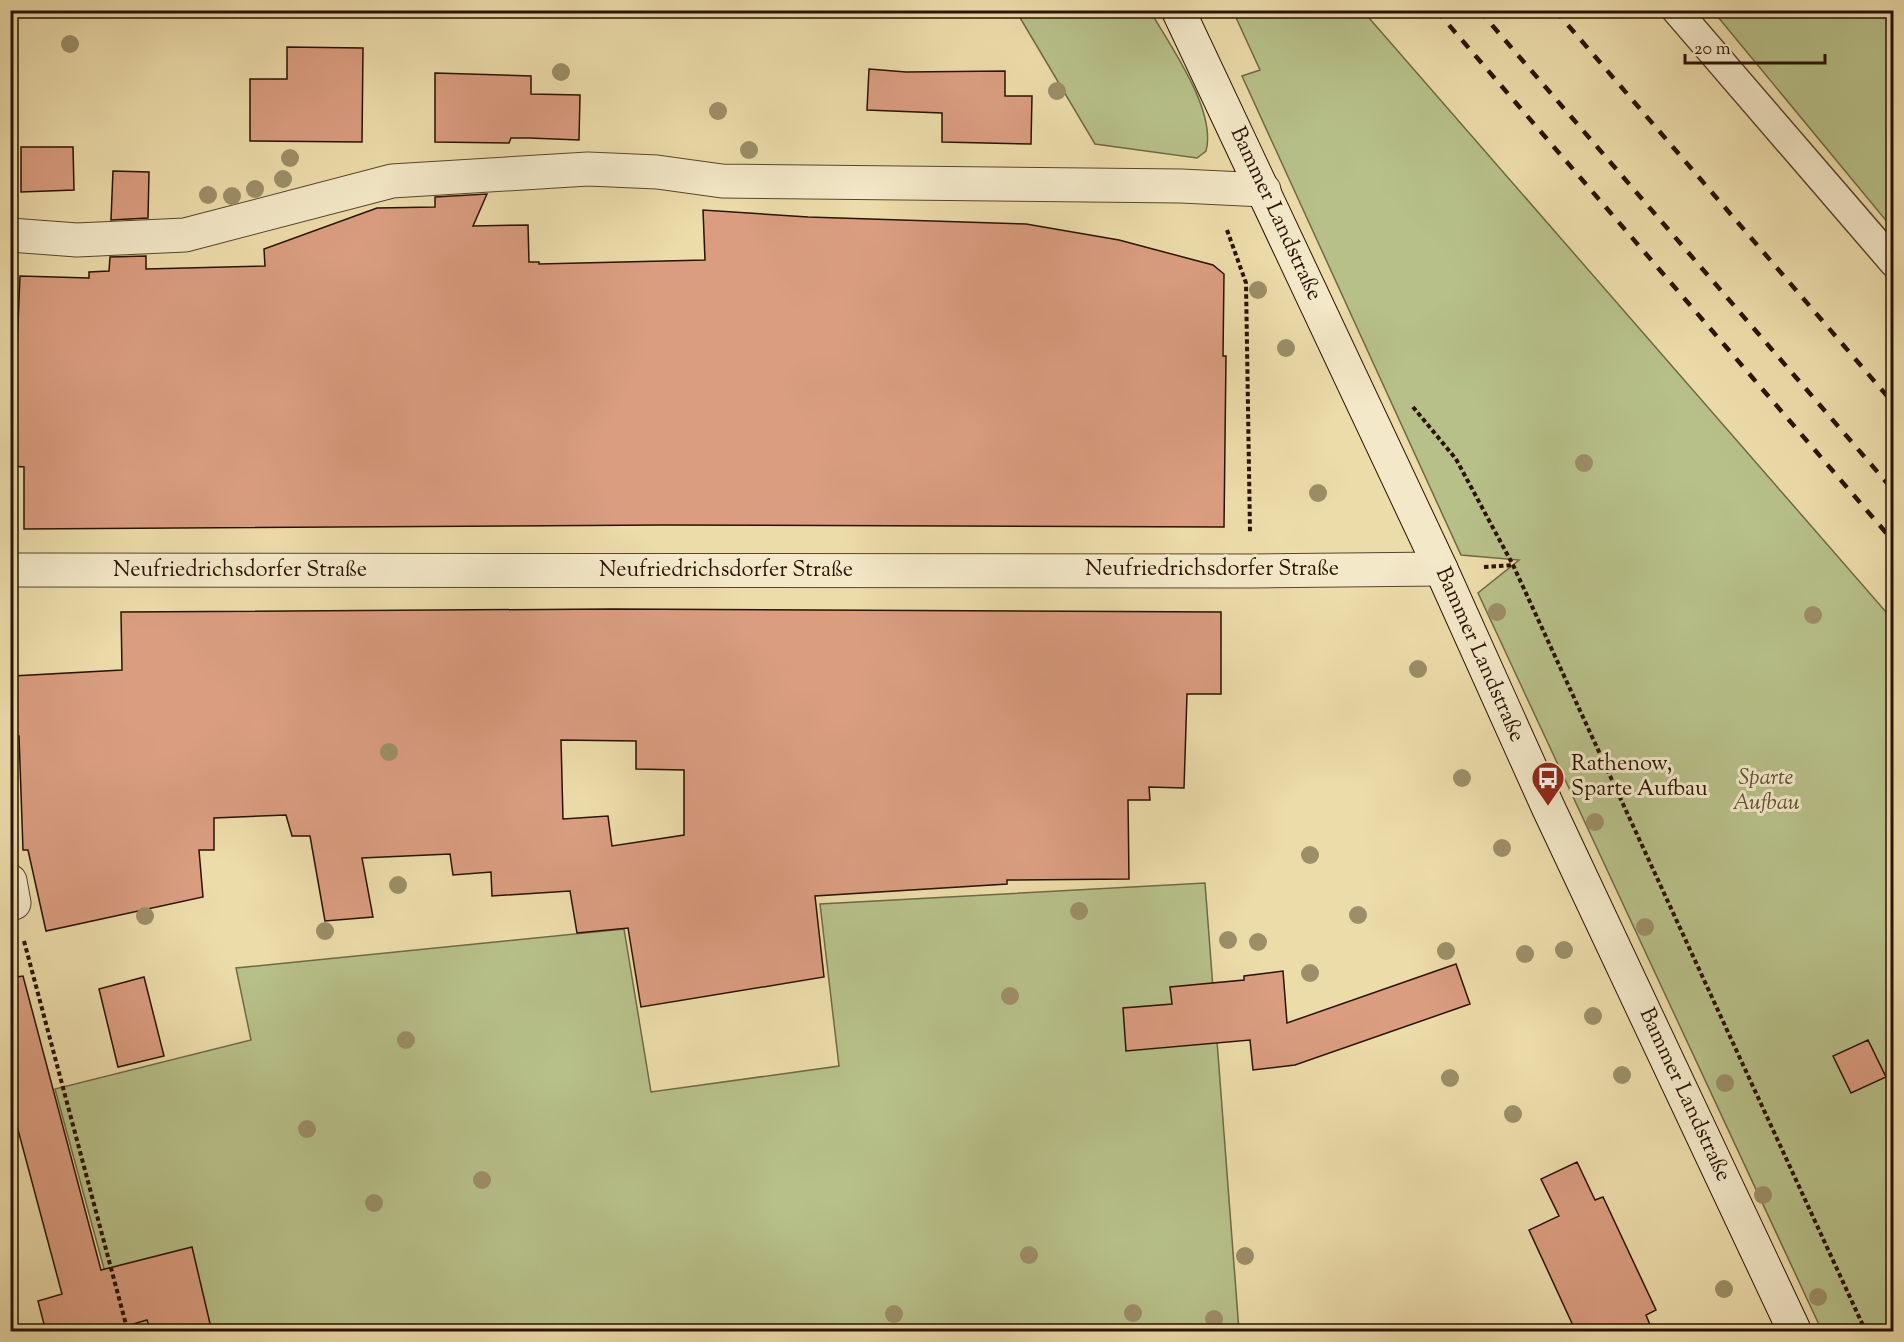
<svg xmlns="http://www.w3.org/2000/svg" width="1904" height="1342" viewBox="0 0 1904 1342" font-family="'Sorts Mill Goudy',serif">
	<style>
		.green { fill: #b7c089; stroke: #706944; stroke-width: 1.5 }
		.building { fill: #da9d80; stroke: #2a1200; stroke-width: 1.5; fill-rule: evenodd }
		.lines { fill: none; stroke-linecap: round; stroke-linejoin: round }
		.lane-casing { stroke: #5a442a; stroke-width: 31 }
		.street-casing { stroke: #5a442a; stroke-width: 35 }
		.secondary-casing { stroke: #2a1200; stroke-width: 35 }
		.path { stroke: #2a1200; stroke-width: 4; stroke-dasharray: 4.5 3; stroke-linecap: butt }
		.lane { stroke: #f3e8c8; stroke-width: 28 }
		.street { stroke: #f3e8c8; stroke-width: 33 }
		.secondary { stroke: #f3e8c8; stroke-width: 33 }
		.rail { stroke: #2a1200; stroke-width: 4.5; stroke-dasharray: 10 10; stroke-linecap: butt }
		.tree { fill: #9c8e67 }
		.labels { text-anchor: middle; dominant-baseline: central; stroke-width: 6; stroke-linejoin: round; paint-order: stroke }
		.street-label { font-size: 22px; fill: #2a1200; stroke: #f3e8c8 }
		.poi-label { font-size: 22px; fill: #2a1200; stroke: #f3e8c8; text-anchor: start }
		.park-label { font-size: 22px; font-style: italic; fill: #5b4f30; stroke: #f3e8c8 }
	</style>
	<rect width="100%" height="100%" fill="#ecdcaa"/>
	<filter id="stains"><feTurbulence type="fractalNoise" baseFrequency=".00333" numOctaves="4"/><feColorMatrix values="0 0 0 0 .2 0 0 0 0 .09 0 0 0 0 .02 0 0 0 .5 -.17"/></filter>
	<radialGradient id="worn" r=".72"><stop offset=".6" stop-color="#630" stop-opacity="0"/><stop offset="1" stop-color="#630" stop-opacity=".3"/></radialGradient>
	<path class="green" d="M1016 11H1150C1170 45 1217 111 1206 151L1197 158 1095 144Z
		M1233 11H1363L1893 620V1331H1822L1478 593 1519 560 1461 555 1242 76 1260 70Z
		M1713 11H1893V229Z
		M1205 883 1239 1331H121L55 1089 251 1040 236 968 624 929 651 1092 839 1066 820 904Z"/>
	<path class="building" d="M287 47 363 48 362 142 250 141V79H287Z
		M869 69 906 72 1005 71V96H1032L1031 144 942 142V113L867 110Z
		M435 73 531 76V94L580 95 579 140 529 138H511L509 143 435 142Z
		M21 147H73L74 190 21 192Z
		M113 171 149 172 148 218 111 220Z
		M487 194 473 226 528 225 529 262H539V264L705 260 703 210 808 217 1026 224 1119 240 1213 265 1224 274 1223 356H1226L1224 527 662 525 24 529V467L12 466 20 276 89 278V272L109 271 110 257 146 256V269L265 266 264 249 377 208 435 207V197Z
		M612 609 1221 612V694H1187L1184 788 1149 787 1150 800H1128L1129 879 1007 880V884L815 896 824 977 641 1007 628 928 577 933 570 891 492 896 491 872 453 875 450 854 362 858 373 917 325 921 310 836H292L286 815 214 818V850H199L203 897 46 931 28 850H23L19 736H16L13 676 122 670 121 612ZM561 740 636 741V769L684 770V835L612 846 608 816 563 819Z
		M1456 964 1470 1004 1295 1065 1253 1070 1250 1040 1126 1051 1123 1008 1172 1004 1170 987 1244 980V976L1283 971 1287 1023Z
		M23 976 101 1270 192 1247 212 1332H151L147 1320 106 1332H46L38 1301 62 1294 10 1100V978Z
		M144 977 164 1056 118 1067 99 989Z
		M1868 1040 1886 1077 1851 1093 1833 1056Z
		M1577 1162 1595 1200 1603 1197 1656 1310 1646 1315 1653 1332H1576L1529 1230 1559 1216 1541 1179Z"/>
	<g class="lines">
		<g class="lane-casing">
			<path id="lane" d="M1676 10 1894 263"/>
		</g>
		<g class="street-casing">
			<path id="street" d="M10 235 77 240 185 235 392 181 588 169 657 172 722 181 1181 186 1264 190
				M10 570 1251 571 1441 569
				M10 881 14 903"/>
		</g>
		<g class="secondary-casing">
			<path id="secondary" d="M1178 10 1441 569 1548 807 1795 1332"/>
		</g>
		<path class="path" d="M1227 230 1246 283 1250 532
			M1413 407 1456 459 1513 565 1866 1332
			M1484 567 1513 565
			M24 941 128 1332"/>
		<use href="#lane" class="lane"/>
		<use href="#street" class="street"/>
		<use href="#secondary" class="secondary"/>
		<path class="rail" d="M1436 10 1894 542
			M1479 10 1894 491
			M1555 10 1894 404"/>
	</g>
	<g class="tree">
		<circle cx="70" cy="44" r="9"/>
		<circle cx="561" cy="72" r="9"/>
		<circle cx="1057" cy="91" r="9"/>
		<circle cx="718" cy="111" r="9"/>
		<circle cx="749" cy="150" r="9"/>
		<circle cx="290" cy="158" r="9"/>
		<circle cx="283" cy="179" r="9"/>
		<circle cx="255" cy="189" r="9"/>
		<circle cx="208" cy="195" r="9"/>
		<circle cx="232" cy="196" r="9"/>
		<circle cx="1258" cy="290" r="9"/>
		<circle cx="1286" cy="348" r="9"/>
		<circle cx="1584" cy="463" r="9"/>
		<circle cx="1318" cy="493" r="9"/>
		<circle cx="1497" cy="612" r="9"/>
		<circle cx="1813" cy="615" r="9"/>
		<circle cx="1418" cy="669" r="9"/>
		<circle cx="389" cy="752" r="9"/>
		<circle cx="1462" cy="778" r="9"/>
		<circle cx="1595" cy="822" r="9"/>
		<circle cx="1502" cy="848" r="9"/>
		<circle cx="1310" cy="855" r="9"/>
		<circle cx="398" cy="885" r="9"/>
		<circle cx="1079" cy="911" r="9"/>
		<circle cx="1358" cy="915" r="9"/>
		<circle cx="145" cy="916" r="9"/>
		<circle cx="1645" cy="927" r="9"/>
		<circle cx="325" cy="931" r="9"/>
		<circle cx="1228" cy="940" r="9"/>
		<circle cx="1258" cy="942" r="9"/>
		<circle cx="1564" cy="950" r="9"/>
		<circle cx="1446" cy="951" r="9"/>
		<circle cx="1525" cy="954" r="9"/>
		<circle cx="1310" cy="973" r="9"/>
		<circle cx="1010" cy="996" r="9"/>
		<circle cx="1593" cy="1016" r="9"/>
		<circle cx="406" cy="1040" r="9"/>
		<circle cx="1622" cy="1075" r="9"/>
		<circle cx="1450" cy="1078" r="9"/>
		<circle cx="1725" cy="1083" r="9"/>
		<circle cx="1513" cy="1114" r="9"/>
		<circle cx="307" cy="1129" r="9"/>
		<circle cx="482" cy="1180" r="9"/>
		<circle cx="1763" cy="1195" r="9"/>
		<circle cx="374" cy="1203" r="9"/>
		<circle cx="1029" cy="1255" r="9"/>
		<circle cx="1245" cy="1256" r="9"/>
		<circle cx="1724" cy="1289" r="9"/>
		<circle cx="1818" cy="1297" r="9"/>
		<circle cx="1133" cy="1313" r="9"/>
		<circle cx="894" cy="1314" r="9"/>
		<circle cx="1214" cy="1319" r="9"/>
	</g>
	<defs>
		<g id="bus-pin" transform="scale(1.725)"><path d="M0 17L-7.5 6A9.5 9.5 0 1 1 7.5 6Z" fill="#8f2418" stroke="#f3e8c8"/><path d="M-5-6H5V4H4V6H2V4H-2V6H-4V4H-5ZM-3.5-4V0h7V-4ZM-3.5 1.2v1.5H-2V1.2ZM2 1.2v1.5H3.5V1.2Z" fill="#fff"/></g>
	</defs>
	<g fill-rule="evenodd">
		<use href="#bus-pin" x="1548" y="778"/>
	</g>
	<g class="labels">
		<g class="street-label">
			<text transform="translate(1275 214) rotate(65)">Bammer Landstraße</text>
			<text x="1212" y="570">Neufriedrichsdorfer Straße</text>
			<text x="240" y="571">Neufriedrichsdorfer Straße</text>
			<text x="726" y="571">Neufriedrichsdorfer Straße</text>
			<text transform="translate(1479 655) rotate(66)">Bammer Landstraße</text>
			<text transform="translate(1684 1095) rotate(65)">Bammer Landstraße</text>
		</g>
		<g class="poi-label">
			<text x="1571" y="765">Rathenow,<tspan x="1571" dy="25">Sparte Aufbau</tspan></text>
		</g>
		<g class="park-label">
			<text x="1766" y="779">Sparte<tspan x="1766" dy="25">Aufbau</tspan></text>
		</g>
	</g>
	<rect width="1904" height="1342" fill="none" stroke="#ecdcaa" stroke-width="36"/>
	<rect x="12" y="12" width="1880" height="1318" fill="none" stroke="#2a1200" stroke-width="3"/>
	<rect x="18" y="18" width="1868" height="1306" fill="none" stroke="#2a1200" stroke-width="1.5"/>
	<path d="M1685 54v9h140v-9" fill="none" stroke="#2a1200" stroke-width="3"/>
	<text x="1694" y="54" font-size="18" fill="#2a1200" stroke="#f3e8c8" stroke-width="4.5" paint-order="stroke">20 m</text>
	<rect width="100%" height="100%" filter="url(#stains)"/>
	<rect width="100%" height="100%" fill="url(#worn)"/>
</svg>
